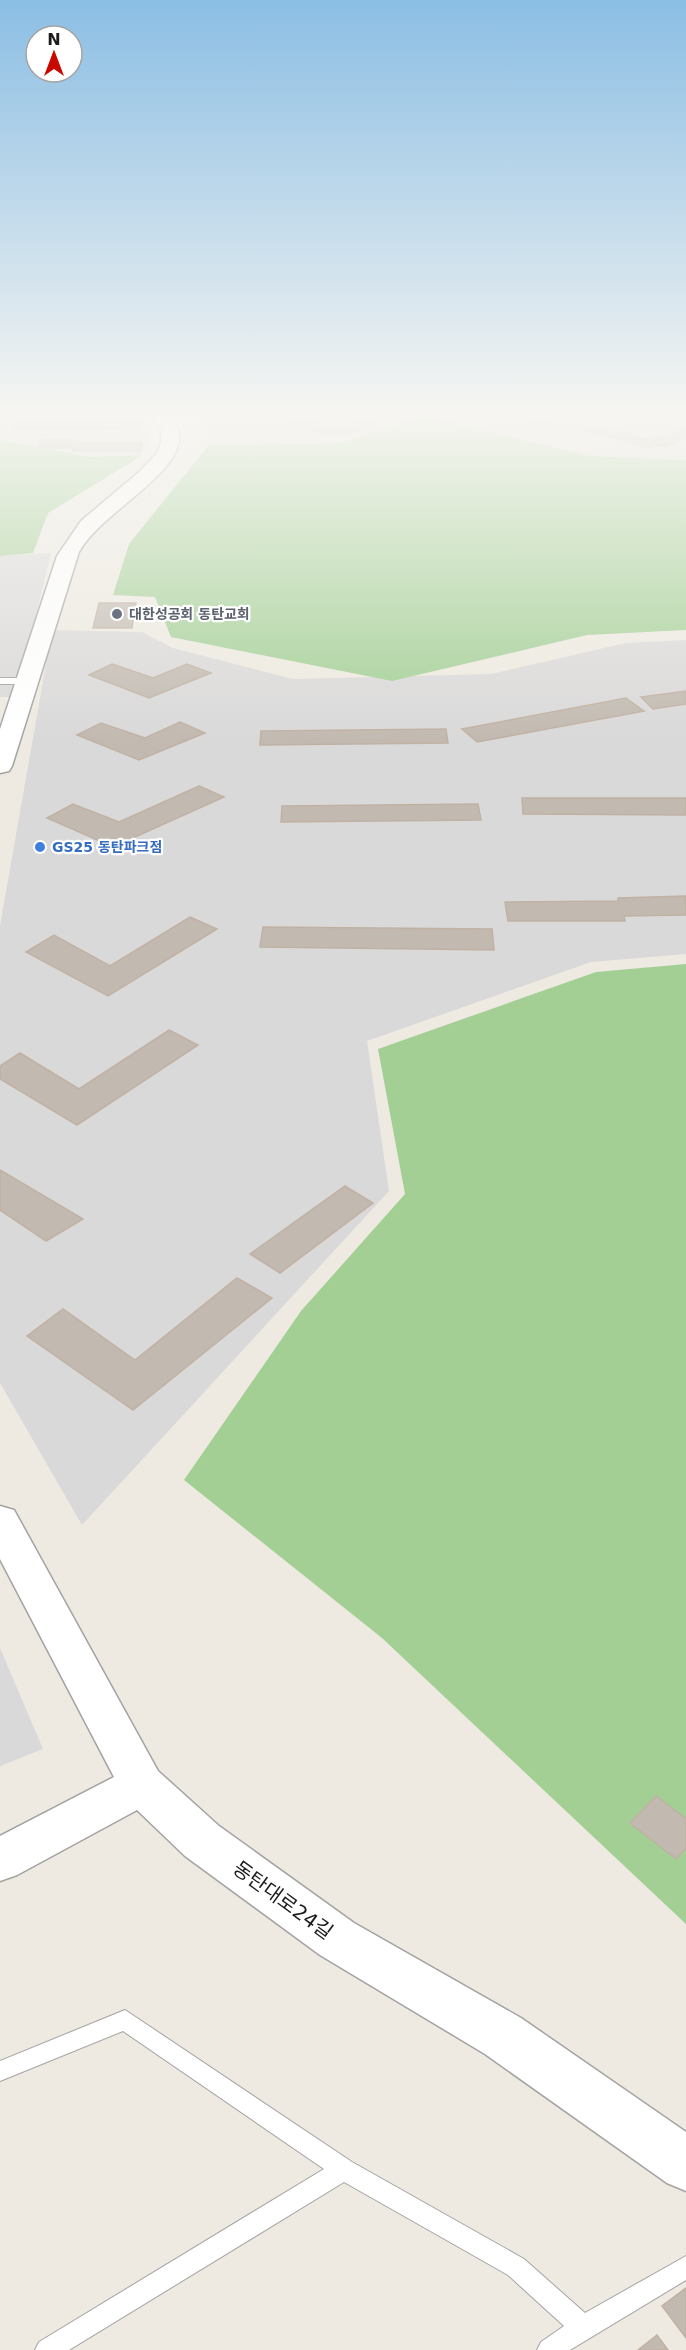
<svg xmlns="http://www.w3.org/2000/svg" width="686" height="2350" viewBox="0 0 686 2350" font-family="'DejaVu Sans','Noto Sans KR',sans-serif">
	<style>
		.residential { fill: #dad9d9 }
		.forest { fill: #a3cf95 }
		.building { fill: #c2bab1; stroke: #c0b1a3; stroke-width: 1.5 }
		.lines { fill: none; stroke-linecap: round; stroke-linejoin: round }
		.service-casing { stroke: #a3a3a3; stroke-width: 2 }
		.tertiary-casing { stroke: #a3a3a3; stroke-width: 3 }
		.service { fill: #fff; fill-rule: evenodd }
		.tertiary { fill: #fff; fill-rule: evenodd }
		.worship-dot { fill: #6b7280; stroke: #fff; stroke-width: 2 }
		.shop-dot { fill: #3f7fe0; stroke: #fff; stroke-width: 2 }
		.labels { text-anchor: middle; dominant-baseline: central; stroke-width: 4.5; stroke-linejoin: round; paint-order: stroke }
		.far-worship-label { font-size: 14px; font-weight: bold; fill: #5b616d; stroke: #fff; text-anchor: start }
		.far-shop-label { font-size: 14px; font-weight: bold; fill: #366cbe; stroke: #fff; text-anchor: start }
		.near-street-label { font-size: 20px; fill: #1c1c1c; stroke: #fff }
	</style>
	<rect width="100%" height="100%" fill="#eeeae1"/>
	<path class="residential" d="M0 411H137L145 418 148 440 143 455 89 457 0 440Z
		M203 411H686V460L590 456 424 416 341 443 208 446Z
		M51 553 16 697H0V556Z
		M52 630 142 632 173 648 293 679 491 674 626 643 686 640V954L591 962 367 1041 389 1191 82 1525 0 1383V926Z
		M0 1648 43 1749 0 1766Z"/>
	<path class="forest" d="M424 416 590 456 686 460V630L587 635 392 681 171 637 155 597 113 595 129 544 208 446 341 443Z
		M0 440 89 457 143 455 48 513 33 553 0 556Z
		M686 964V1924L382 1638 184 1480 301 1311 405 1194 378 1049 596 972Z"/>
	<path class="building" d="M491 411H518L553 422 541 426Z
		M383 413 396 417 343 435 338 433 328 436 270 418 283 414 335 428Z
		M141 420 140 428 14 429 17 421Z
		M596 425 653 441 686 427V438L664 447 656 445 649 448 584 430Z
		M41 440H75V442H142L140 451H72L73 448H38Z
		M99 603H136L132 628H93Z
		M112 664 153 678 187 664 211 673 149 698 89 675Z
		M686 691V704L653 709 641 697Z
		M626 698 644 711 477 742 462 729Z
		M180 722 205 733 139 760 77 735 101 723 145 738Z
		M446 729 448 743 260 745 261 731Z
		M199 786 224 797 113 847 47 818 73 804 119 822Z
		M522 798H686V815L523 814Z
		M478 804 481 820 281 822 282 806Z
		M686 896V915L624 916 625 921H508L505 902 618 901V898Z
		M190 917 217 929 108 996 26 952 54 935 110 966Z
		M263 927 492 929 494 950 260 947Z
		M169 1030 198 1045 77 1125 0 1079V1066L20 1053 79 1089Z
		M0 1170 83 1219 46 1241 0 1210Z
		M345 1186 373 1203 280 1273 250 1254Z
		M237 1278 272 1298 133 1410 27 1336 63 1309 135 1360Z
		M656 1796 686 1819V1848L676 1859 630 1823Z
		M686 2288V2338L662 2306Z
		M657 2335 668 2350H638Z"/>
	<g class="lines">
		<g class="service-casing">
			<path id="service" d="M0 678H28L33 681 28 684H0Z
				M125 2010 352 2162 524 2259 585 2313 686 2256V2280L570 2350H537L541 2342 564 2326 508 2275 344 2182 69 2350H35L39 2342 324 2169 123 2031 0 2081V2061Z"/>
		</g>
		<g class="tertiary-casing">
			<path id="tertiary" d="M150 411H168C174 420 181 430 179 441 174 478 99 515 79 552L12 766 9 771 0 773V729L57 556 81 521 139 472 157 453 161 444V430Z
				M0 1506 14 1510 158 1771 219 1826 354 1923 521 2018 686 2132V2191L667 2183 485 2054 320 1955 185 1856 137 1810 17 1875 0 1881V1836L114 1777 0 1559Z"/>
		</g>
		<use href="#service" class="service"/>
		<use href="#tertiary" class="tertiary"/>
	</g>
	<linearGradient id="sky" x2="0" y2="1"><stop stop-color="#8bbee4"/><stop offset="0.56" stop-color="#f7f6f2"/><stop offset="1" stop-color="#f7f6f2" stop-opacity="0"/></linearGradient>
	<rect width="686" height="740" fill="url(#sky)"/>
	<circle class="worship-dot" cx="117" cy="614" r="6"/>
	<circle class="shop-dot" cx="40" cy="847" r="6"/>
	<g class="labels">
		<g class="far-worship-label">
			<text x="129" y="614">대한성공회 동탄교회</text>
		</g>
		<g class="far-shop-label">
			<text x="52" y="847">GS25 동탄파크점</text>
		</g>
		<g class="near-street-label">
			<text transform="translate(283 1900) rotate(36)">동탄대로24길</text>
		</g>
	</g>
	<g transform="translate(54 54)"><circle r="28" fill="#ffffff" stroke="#a4a4a4" stroke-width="1.5"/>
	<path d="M0-4.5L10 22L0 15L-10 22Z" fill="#c80900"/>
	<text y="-9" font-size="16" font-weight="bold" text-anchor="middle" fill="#1c1c1c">N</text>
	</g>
</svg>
